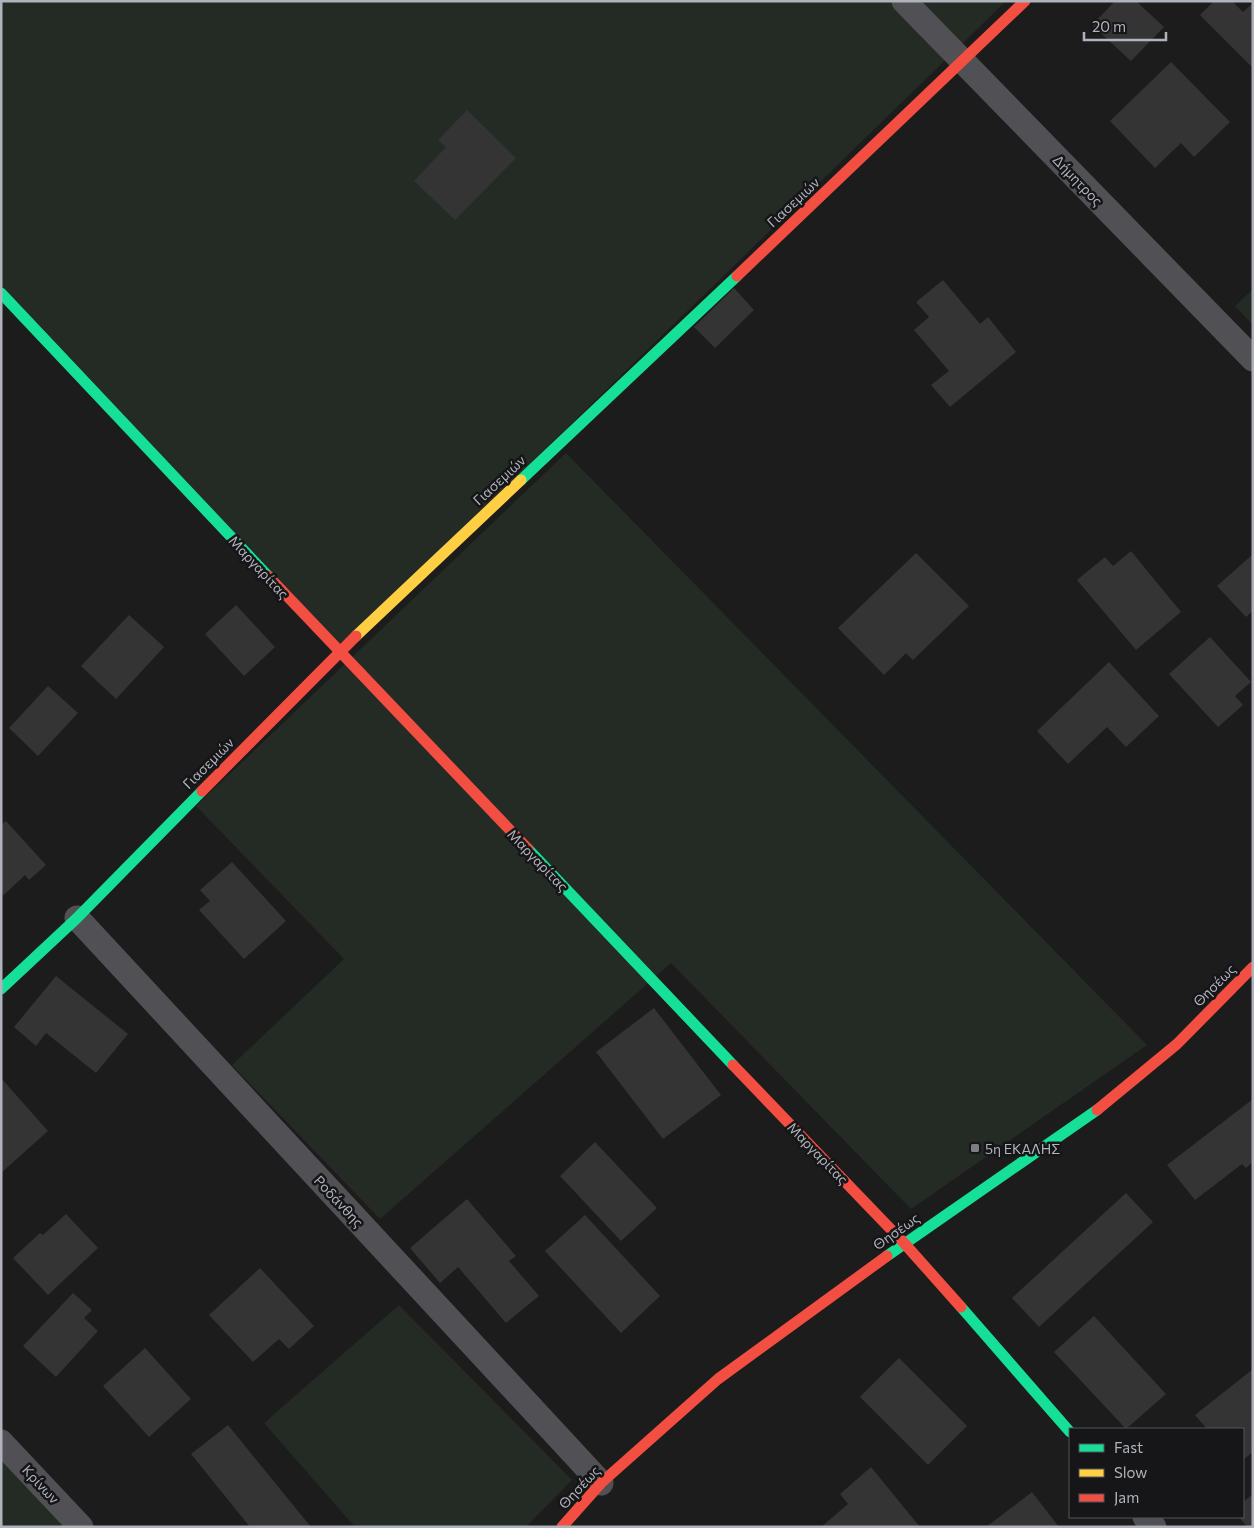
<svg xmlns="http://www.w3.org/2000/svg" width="1254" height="1528" viewBox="0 0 1254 1528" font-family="Commissioner,sans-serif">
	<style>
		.green { fill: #242b25 }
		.building { fill: #343434 }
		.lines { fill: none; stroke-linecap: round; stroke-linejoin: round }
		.street { stroke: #515155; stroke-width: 25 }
		.fast { stroke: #16e098; stroke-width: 11 }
		.slow { stroke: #ffcf43; stroke-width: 11 }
		.jam { stroke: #f24e42; stroke-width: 11 }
		.poi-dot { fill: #7c7e84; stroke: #161618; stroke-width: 2 }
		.labels { text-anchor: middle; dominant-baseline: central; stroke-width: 5; stroke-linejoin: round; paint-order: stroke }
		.street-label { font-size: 14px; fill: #afb3bc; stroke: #161618 }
		.poi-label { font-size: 14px; fill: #afb3bc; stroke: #161618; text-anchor: start }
	</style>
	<rect width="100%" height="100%" fill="#1c1c1c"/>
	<path class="green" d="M1 1H1006L337 652 1 298Z
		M1253 289V325L1235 306Z
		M566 453 1147 1045 911 1209 671 963 380 1219 232 1065 344 959 196 806Z
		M399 1305 572 1480 526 1527H355L264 1423Z
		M1 1458 64 1527H1Z"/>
	<path class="building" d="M1115 1H1136L1164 27 1131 61 1092 25Z
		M1214 1H1232L1243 12 1253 3V68L1200 15Z
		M1171 62 1230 122 1194 157 1181 143 1155 168 1110 121Z
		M467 110 516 158 455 220 414 181 446 147 438 140Z
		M943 280 980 324 988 317 1016 352 950 407 931 385 949 371 914 330 929 317 916 302Z
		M734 288 754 310 715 348 694 327Z
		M1131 551 1181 612 1136 650 1077 580 1105 557 1113 566Z
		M916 553 969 606 913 660 906 653 884 675 838 628Z
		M1253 554V611L1246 617 1217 586Z
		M236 605 275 647 244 676 205 634Z
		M129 615 164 647 116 699 81 666Z
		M1210 637 1251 682 1235 696 1243 705 1218 727 1169 674Z
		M1109 662 1159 716 1126 747 1107 727 1068 764 1037 731Z
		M48 686 78 713 38 756 9 728Z
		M6 821 46 865 29 880 25 875 4 895 1 892V825Z
		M232 862 286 921 244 959 199 910 210 901 200 890Z
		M56 976 128 1034 96 1073 46 1033 36 1046 14 1027Z
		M654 1008 721 1095 663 1139 596 1052Z
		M1 1078 48 1131 1 1173Z
		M1253 1099V1162L1246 1168 1242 1164 1195 1200 1167 1165Z
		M595 1142 657 1208 621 1241 560 1176Z
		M1126 1193 1153 1222 1039 1327 1012 1298Z
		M467 1199 516 1256 509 1261 539 1296 506 1323 458 1267 440 1283 410 1248Z
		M66 1214 98 1248 48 1295 13 1258 40 1233 43 1235Z
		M585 1215 660 1296 621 1333 545 1251Z
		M260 1268 314 1326 289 1349 279 1339 253 1362 209 1315Z
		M73 1293 92 1310 84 1318 98 1331 56 1377 23 1346Z
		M1094 1316 1166 1394 1126 1429 1054 1352Z
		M145 1348 191 1399 149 1437 103 1386Z
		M899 1358 967 1426 928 1465 860 1397Z
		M1253 1369V1452L1243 1460V1429H1207L1195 1415Z
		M228 1425 311 1527H250L191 1454Z
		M871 1467 920 1527H821L848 1504 840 1494Z
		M1032 1492 1059 1527H986Z
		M1253 1494V1527H1247L1239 1517H1243V1502Z"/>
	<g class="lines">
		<path class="street" d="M904 1 1253 359
			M77 918 601 1483
			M1 1442 81 1527
			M1145 1517 1154 1527"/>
		<path class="fast" d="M1 293 268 576
			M521 480 737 276
			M528 849 733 1065
			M1 989 77 918 202 791
			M887 1256 1097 1110
			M961 1307 1070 1432"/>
		<path class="slow" d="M356 636 521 480"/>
		<path class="jam" d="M737 276 1025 1
			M268 576 528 849
			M202 791 356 636
			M733 1065 904 1243 961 1307
			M1097 1110 1177 1044 1253 967
			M562 1527 601 1483 718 1379 887 1256"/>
	</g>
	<rect class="poi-dot" x="970" y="1143" width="10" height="10" rx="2.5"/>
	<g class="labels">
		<g class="street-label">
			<text transform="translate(1078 180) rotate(46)">Δήμητρος</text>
			<text transform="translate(793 202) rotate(-43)">Γιασεμιών</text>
			<text transform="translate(499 480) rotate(-43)">Γιασεμιών</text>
			<text transform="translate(259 567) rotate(47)">Μαργαρίτας</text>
			<text transform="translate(208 763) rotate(-45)">Γιασεμιών</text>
			<text transform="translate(538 860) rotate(46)">Μαργαρίτας</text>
			<text transform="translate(1214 985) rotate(-45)">Θησέως</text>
			<text transform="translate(818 1153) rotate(46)">Μαργαρίτας</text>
			<text transform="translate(339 1201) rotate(47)">Ροδάνθης</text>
			<text transform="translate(896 1231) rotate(-35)">Θησέως</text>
			<text transform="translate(41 1484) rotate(47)">Κρίνων</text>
			<text transform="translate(579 1487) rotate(-47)">Θησέως</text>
		</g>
		<g class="poi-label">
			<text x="985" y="1148">5η ΕΚΑΛΗΣ</text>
		</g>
	</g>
	<rect width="1254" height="1528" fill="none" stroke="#afb3bc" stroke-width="5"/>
	<rect x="1069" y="1428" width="175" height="90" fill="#161618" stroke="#53555a"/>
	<rect x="1079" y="1444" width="25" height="8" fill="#16e098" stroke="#53555a"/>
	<text x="1114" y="1453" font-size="15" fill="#afb3bc">Fast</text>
	<rect x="1079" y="1469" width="25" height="8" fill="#ffcf43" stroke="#53555a"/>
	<text x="1114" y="1478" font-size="15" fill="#afb3bc">Slow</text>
	<rect x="1079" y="1494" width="25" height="8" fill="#f24e42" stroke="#53555a"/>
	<text x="1114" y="1503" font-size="15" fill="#afb3bc">Jam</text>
	<path d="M1084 32v8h82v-8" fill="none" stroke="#afb3bc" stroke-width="2.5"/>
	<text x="1092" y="32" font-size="15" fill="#afb3bc" stroke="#161618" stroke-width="4" paint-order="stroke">20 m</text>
</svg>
